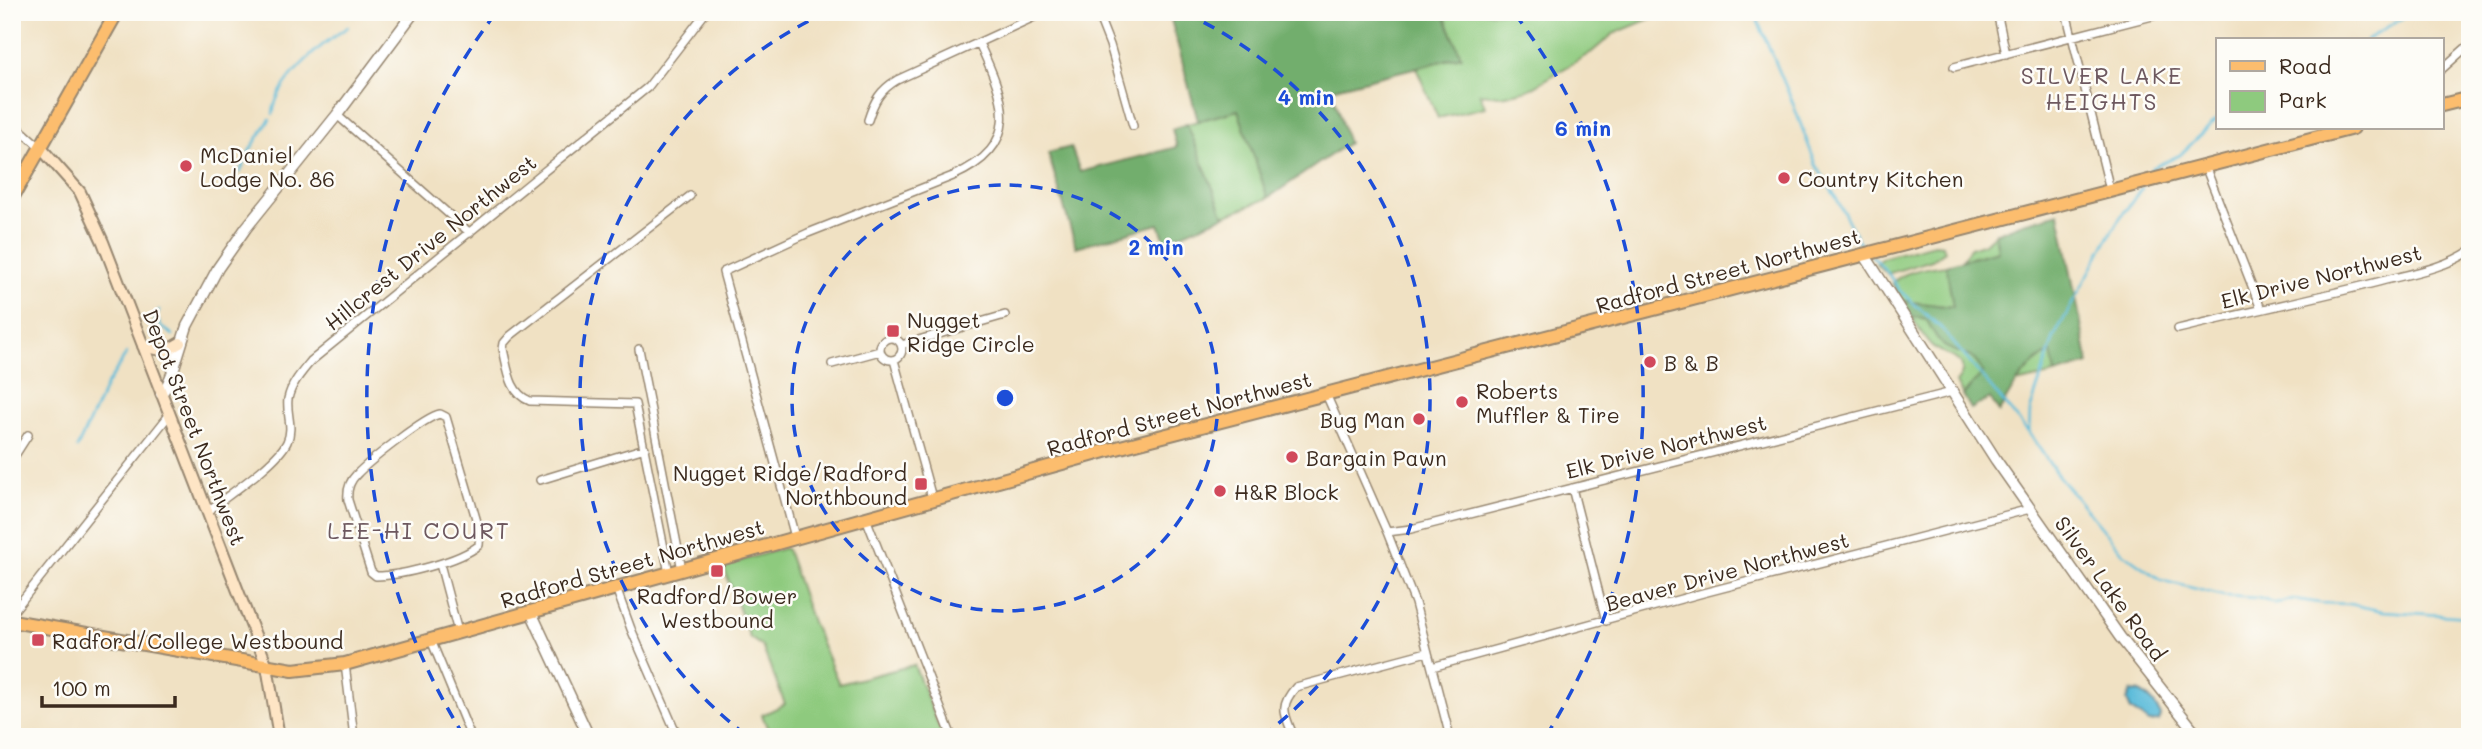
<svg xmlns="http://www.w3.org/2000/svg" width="2482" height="749" viewBox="0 0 2482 749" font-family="Mali,sans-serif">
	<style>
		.green { fill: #8eca7e; stroke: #647a4e; stroke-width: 2 }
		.forest { fill: #72ae6d; stroke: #566c46; stroke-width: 2 }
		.water { fill: #5bbcda; stroke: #4b737c; stroke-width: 2 }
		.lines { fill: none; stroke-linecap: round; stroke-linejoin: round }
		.stream { stroke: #5bbcda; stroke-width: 2.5 }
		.minor-casing { stroke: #968670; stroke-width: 10 }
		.tertiary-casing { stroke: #968670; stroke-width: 13 }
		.secondary-casing { stroke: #968670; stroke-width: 14 }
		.primary-casing { stroke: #968670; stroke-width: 16 }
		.minor { stroke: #fff; stroke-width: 7 }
		.tertiary { stroke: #fff; stroke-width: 10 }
		.secondary { stroke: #fee5c5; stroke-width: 10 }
		.primary { stroke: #fcbd6e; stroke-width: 12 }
		.ring { fill: none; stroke: #1d4ed8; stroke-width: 3.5; stroke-dasharray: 12 9 }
		.poi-dot { fill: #d1495b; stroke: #fdfcf7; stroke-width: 2.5 }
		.labels { text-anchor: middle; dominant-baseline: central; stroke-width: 5; stroke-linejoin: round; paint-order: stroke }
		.poi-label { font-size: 21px; fill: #3b2a1e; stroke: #fdfcf7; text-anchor: start }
		.street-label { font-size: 21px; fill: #3b2a1e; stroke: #fdfcf7 }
		.neighbourhood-label { font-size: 23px; letter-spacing: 2px; fill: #6d585f; stroke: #fdfcf7 }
		.centre { fill: #1d4ed8; stroke: #fdfcf7; stroke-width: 3.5 }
		.ring-label { font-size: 21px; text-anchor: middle; font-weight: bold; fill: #1d4ed8; stroke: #fdfcf7; stroke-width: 5; stroke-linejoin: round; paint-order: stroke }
	</style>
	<rect width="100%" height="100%" fill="#fdfcf7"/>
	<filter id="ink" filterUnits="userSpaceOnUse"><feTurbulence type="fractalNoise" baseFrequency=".0143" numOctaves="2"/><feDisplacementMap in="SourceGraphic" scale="14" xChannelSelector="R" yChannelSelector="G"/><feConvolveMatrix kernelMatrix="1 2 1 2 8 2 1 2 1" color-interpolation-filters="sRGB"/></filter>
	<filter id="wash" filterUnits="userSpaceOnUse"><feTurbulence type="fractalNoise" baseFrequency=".00686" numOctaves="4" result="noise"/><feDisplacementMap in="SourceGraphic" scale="28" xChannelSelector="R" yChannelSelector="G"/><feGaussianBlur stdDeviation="1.57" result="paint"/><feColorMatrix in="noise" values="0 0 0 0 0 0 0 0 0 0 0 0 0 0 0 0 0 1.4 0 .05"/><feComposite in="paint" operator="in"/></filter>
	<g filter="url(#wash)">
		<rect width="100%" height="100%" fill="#f0e1c3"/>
		<path class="green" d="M1443 12H1666L1613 34 1592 52 1528 90 1502 96 1480 94 1485 107 1438 118 1416 68 1461 56Z
			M1238 110 1268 198 1224 216 1187 124Z
			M1995 234 1998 251 1962 260 1970 248 1985 243Z
			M1934 244 1943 245 1945 251 1932 260 1887 274 1876 264 1882 258Z
			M1946 265 1954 307 1902 301 1892 283C1905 270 1928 268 1946 265Z
			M1911 316 1926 319C1931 326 1935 337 1942 344 1955 357 1969 346 1984 373L1963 395 1956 383C1976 358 1944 357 1931 345 1923 337 1917 325 1911 316Z
			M2052 352 2055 374 2016 383 2036 360Z
			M784 548 787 550 812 622 839 684 914 665 943 737H771L762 715 785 704 762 646 750 638 723 566Z"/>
		<path class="forest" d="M1169 12H1443L1461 56 1331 89 1348 143 1268 198 1238 110 1198 121Z
			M1187 124 1224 216 1165 241 1159 224 1076 247 1048 153 1071 147 1080 172 1177 147 1172 129Z
			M2059 213 2089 364 2055 374 2051 352C2024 366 2013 387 1999 412L1990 398 1971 409 1963 395 1983 373C1971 347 1956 357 1942 344 1935 337 1931 327 1926 319L1911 316 1902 301 1953 307 1946 265 1998 251 1995 234 2023 223Z"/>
		<path class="water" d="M2138 691C2149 697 2157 704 2160 716L2158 721 2149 722 2131 710 2127 701 2131 692Z"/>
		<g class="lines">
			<path class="stream" d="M1754 12 1792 101 1816 165 1837 199 1859 242 1865 248
				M354 16 356 12
				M2366 40 2412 12
				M273 114C276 81 321 44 348 27
				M240 173 250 150 270 119
				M2148 176 2152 168 2180 155 2218 118
				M1872 256 1887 272 1900 291 1941 328 2029 433 2056 473 2123 553 2161 580 2224 596 2258 598 2276 604 2293 599 2320 603 2349 604 2383 611 2470 617
				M156 318 162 327 173 335
				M154 324 159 310
				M2029 433 2030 411 2054 337 2117 222 2142 188
				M77 448 106 386 127 353"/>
		</g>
	</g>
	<g filter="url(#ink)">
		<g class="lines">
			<g class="minor-casing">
				<path id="minor" d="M1097 12 1110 45 1133 126
					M1997 12 2006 54
					M2066 12 2110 190
					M1954 67 2168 12
					M2442 69 2470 44
					M337 115 470 233
					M868 120C874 101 880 90 897 80L1045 12
					M12 122 40 147
					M2205 166 2261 309
					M2178 329C2244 313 2311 299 2378 282 2408 274 2443 269 2470 251
					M880 349a11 11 0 1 1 22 0a11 11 0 1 1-22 0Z
					M901 345 1005 315
					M639 349 682 570
					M894 360 932 498
					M832 364 880 351
					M1326 394 1387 532 1415 603 1450 737
					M440 414 446 417 480 532 479 545C461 561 401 576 376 576L371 572 348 500C347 490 349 482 356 475 368 462 426 416 440 414Z
					M12 460 28 435
					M540 480 645 448
					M1572 488 1606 621
					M208 511C228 495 277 463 287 442 294 427 286 414 288 399 291 384 302 372 311 361L648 87 706 12
					M866 518 952 737
					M1387 532 1411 529 1952 392
					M795 537 723 272 808 233 953 176C1023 145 1006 101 979 43
					M440 564 458 632
					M669 573 635 404 530 401C509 393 508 369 503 349L504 343 510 336 690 196
					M616 588 631 629 678 737
					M12 613 170 414
					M431 640 471 737
					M345 664 354 737
					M1432 667 1703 593 2030 509
					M1294 737C1285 715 1278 707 1296 687L1427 652"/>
			</g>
			<g class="tertiary-casing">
				<path id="tertiary" d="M1864 254 1996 460 2120 637 2199 737
					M161 394 167 386 172 374 187 326 218 268 246 228 337 115 414 12
					M531 612 589 737"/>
			</g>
			<g class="secondary-casing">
				<path id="secondary" d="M40 147 80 192 103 242 267 666 279 737
					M143 346 166 351 180 343"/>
			</g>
			<g class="primary-casing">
				<path id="primary" d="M2442 105 2470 98
					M12 198 117 12
					M12 621 293 670 345 664 1109 450 2353 128"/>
			</g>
			<use href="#minor" class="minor"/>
			<use href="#tertiary" class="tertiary"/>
			<use href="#secondary" class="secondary"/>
			<use href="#primary" class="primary"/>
		</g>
	</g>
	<g class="ring">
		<circle cx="1005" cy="398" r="213"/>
		<path d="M746 735A425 425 0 0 1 825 13M1185 13A425 425 0 0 1 1264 735"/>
		<path d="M464 736A638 638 0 0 1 495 14M1515 14A638 638 0 0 1 1546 736"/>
	</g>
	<g class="poi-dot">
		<circle cx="186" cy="166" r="7"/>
		<circle cx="1784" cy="178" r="7"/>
		<rect x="886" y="324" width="14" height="14" rx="3.5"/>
		<circle cx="1650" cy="362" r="7"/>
		<circle cx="1462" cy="402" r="7"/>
		<circle cx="1419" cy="419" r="7"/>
		<circle cx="1292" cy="457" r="7"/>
		<rect x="914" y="477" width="14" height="14" rx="3.5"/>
		<circle cx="1220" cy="491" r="7"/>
		<rect x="710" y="564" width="14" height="14" rx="3.5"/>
		<rect x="31" y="633" width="14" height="14" rx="3.5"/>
	</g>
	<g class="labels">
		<g class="poi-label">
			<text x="200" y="154">McDaniel<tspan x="200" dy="24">Lodge No. 86</tspan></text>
			<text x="1798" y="178">Country Kitchen</text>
			<text x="907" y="319">Nugget<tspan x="907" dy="24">Ridge Circle</tspan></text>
			<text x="1664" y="362">B &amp; B</text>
			<text x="1476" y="390">Roberts<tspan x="1476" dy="24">Muffler &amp; Tire</tspan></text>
			<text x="1405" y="419" text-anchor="end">Bug Man</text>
			<text x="1306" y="457">Bargain Pawn</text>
			<text x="907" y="472" text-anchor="end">Nugget Ridge/Radford<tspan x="907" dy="24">Northbound</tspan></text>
			<text x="1234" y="491">H&amp;R Block</text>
			<text x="717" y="595" text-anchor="middle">Radford/Bower<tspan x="717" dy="24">Westbound</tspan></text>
			<text x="52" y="640">Radford/College Westbound</text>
		</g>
		<g class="street-label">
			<text transform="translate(430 242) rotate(-39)">Hillcrest Drive Northwest</text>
			<text transform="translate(1728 270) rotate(-15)">Radford Street Northwest</text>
			<text transform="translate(2321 276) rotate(-14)">Elk Drive Northwest</text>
			<text transform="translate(1179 413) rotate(-15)">Radford Street Northwest</text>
			<text transform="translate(195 427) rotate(69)">Depot Street Northwest</text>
			<text transform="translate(1666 446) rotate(-14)">Elk Drive Northwest</text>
			<text transform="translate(632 563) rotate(-16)">Radford Street Northwest</text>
			<text transform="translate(1727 571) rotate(-15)">Beaver Drive Northwest</text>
			<text transform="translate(2111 588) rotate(54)">Silver Lake Road</text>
		</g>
		<g class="neighbourhood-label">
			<text x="2102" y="75">SILVER LAKE<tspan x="2102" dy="26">HEIGHTS</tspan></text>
			<text x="419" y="530">LEE-HI COURT</text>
		</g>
	</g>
	<circle cx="1005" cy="398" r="10" class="centre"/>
	<g class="ring-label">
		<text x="1306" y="105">4 min</text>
		<text x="1583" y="136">6 min</text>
		<text x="1156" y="255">2 min</text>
	</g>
	<rect width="2482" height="749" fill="none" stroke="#fdfcf7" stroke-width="42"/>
	<rect x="2216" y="38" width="228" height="91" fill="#fdfcf7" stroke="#afa8a0" stroke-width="2"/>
	<rect x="2230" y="61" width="35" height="10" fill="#fcbd6e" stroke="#afa8a0" stroke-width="2"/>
	<text x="2279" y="74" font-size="21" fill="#3b2a1e">Road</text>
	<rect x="2230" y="91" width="35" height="21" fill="#8eca7e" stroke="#afa8a0" stroke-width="2"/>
	<text x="2279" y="108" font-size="21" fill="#3b2a1e">Park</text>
	<path d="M42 696v10h133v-10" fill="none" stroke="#3b2a1e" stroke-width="3.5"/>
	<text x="52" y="696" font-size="21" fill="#3b2a1e" stroke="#fdfcf7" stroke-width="5" paint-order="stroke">100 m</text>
</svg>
